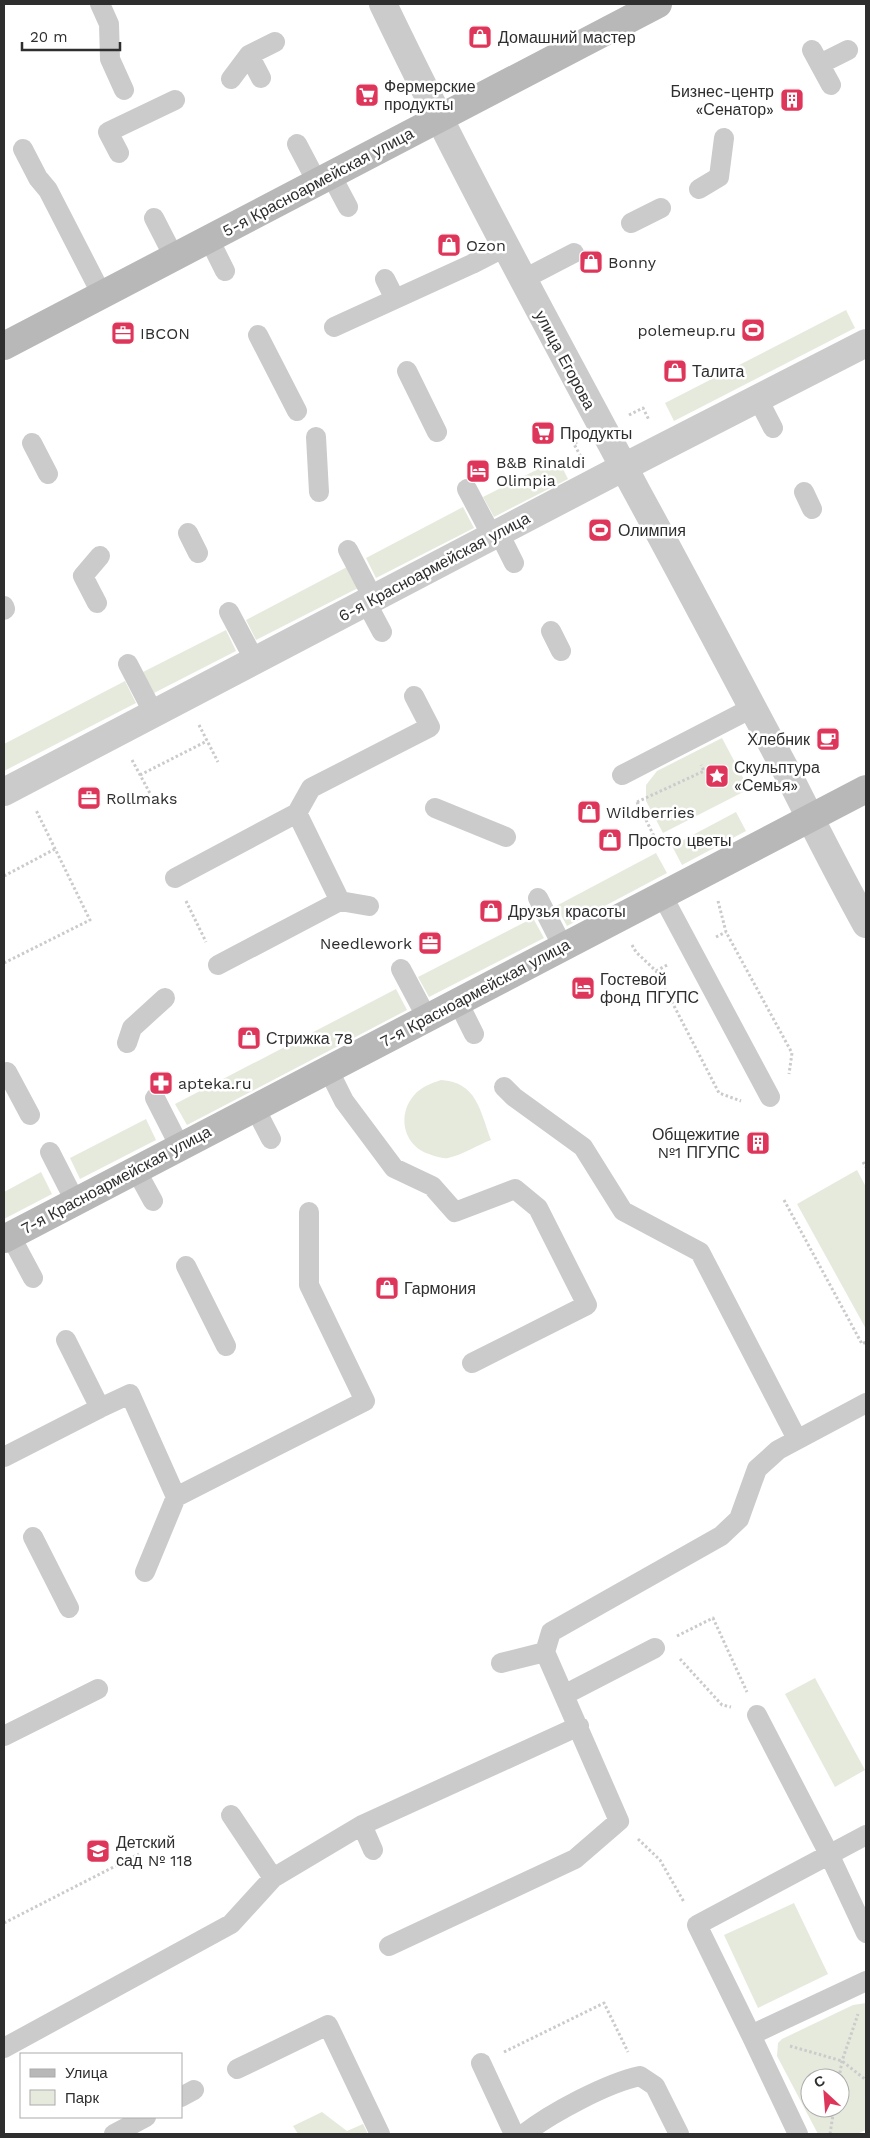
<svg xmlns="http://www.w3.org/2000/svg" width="870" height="2138" viewBox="0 0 870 2138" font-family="'Work Sans',sans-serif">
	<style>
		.green { fill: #e6eadc; fill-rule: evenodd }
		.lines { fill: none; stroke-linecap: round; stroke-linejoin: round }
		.path { stroke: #cbcbcb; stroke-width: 3; stroke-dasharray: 2.5 2.5; stroke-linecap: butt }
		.lane { stroke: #cbcbcb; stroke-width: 20 }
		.street { stroke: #cbcbcb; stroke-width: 28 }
		.secondary { stroke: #b8b8b8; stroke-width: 28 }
		.labels { text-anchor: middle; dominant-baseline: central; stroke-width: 5; stroke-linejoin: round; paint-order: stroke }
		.poi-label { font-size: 16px; fill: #2e2e2e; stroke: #fff; text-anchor: start }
		.street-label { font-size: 16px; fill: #2e2e2e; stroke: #fff }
	</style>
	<rect width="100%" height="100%" fill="#fff"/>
	<path class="green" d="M846 310 855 328 674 421 665 403Z
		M558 459 568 479 494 517 483 497Z
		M463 507 474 528 376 578 366 558Z
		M347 567 358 588 256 640 246 620Z
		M226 630 236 651 154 693 143 672Z
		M125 681 136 703 4 771V744Z
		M722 738 749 789 663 833 646 801V785L657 771Z
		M736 812 746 831 682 865 672 846Z
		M656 853 667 873 567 926 556 906Z
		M533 918 544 938 429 997 418 977Z
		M396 989 407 1010 187 1125 175 1104Z
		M441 1080C477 1082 480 1111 491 1140 478 1145 462 1155 448 1158 442 1159 435 1156 429 1154 402 1145 396 1112 417 1092 424 1086 432 1083 441 1080Z
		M146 1119 156 1140 80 1179 70 1158Z
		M857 1170 866 1187V1329L797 1204Z
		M41 1172 52 1194 4 1219V1192Z
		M815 1678 865 1770 835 1787 785 1694Z
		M794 1903 828 1974 758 2008 724 1935Z
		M866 2003V2130L857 2134H818L777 2056 778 2043 782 2039 853 2005ZM810 2078H840V2108H810Z
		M322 2112 347 2131 363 2124 368 2134H298L293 2126Z"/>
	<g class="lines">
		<path class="path" d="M629 415 643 408 649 420
			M577 442 574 444 581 457
			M199 725 218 762
			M132 760 152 797
			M140 775 207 741
			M637 802 704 771 701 765
			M637 802 659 846
			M4 876 55 849
			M186 901 206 942
			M718 901 726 932 792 1053 789 1074
			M716 937 726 932
			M632 945 636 952 656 971 719 1093 741 1101
			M4 963 90 920 36 810
			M656 971 669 964
			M863 1162 866 1167
			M784 1200 862 1344 866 1342
			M677 1636 713 1618 747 1692
			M680 1659 722 1705 731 1707
			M638 1839 660 1860 684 1902
			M4 1923 139 1854
			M790 2046 842 2061 866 2080
			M504 2052 604 2003 628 2052
			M839 2078 842 2061 858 2014
			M830 2134 834 2108"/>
		<path class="lane" d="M100 4 109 24 110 59 124 90
			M812 50 831 85
			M249 55 261 78
			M820 64 848 50
			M231 79 249 55 275 42
			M297 144 317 182
			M23 149 38 178 48 190 102 295
			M119 153 108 132 175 100
			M331 175 348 207
			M699 189 719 177 724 138
			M154 218 174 257
			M631 223 661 208
			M209 239 225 271
			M385 279 395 299
			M522 280 574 253
			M334 327 472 264 505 247
			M258 335 297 411
			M407 371 437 432
			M758 399 773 428
			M316 437 319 492
			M32 443 48 474
			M467 489 492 536
			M804 492 812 509
			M188 533 198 553
			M499 533 514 563
			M348 550 373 598
			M366 602 382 632
			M97 603 83 576 100 556
			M4 606 5 609 4 610
			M229 612 255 661
			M551 631 561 651
			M128 664 154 714
			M622 775 752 708
			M435 808 506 837
			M175 878 297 813
			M662 895 770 1097
			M538 898 563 947
			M369 906 340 901 297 813 311 788 430 727 414 696
			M218 965 340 901
			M401 969 427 1018
			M458 1002 474 1034
			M127 1043 132 1028 165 998
			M328 1069 344 1101 394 1168 432 1186 455 1212 515 1189 538 1208 587 1305 472 1363
			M4 1074 7 1072 30 1115
			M504 1087 514 1097 583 1147 623 1211 700 1252 797 1439
			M155 1098 180 1147
			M255 1108 271 1139
			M50 1152 75 1201
			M136 1170 153 1201
			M10 1235 33 1278
			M186 1266 226 1346
			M66 1340 100 1408 130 1394 176 1497 145 1572
			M4 1457 100 1408
			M176 1497 365 1401 309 1285V1212
			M33 1537 69 1608
			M501 1663 545 1652
			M564 1695 655 1648
			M757 1715 829 1854 866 1933
			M4 1736 98 1689
			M231 1815 273 1878
			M362 1825 373 1850
			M389 1946 575 1859 619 1821 545 1652 551 1632 721 1536 739 1519 757 1469 778 1450 866 1403
			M751 2035 697 1925 866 1835
			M4 2048 231 1924 273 1878 362 1825 579 1726
			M481 2063 514 2134
			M237 2069 328 2025 380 2134
			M181 2097 194 2090
			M114 2134 146 2117
			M524 2134C551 2113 607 2083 640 2076L655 2086 679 2134
			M798 2134 751 2035 866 1981"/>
		<path class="street" d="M383 4C462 169 550 329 636 490 688 585 738 681 789 776 814 826 839 875 866 924
			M4 792 624 467 866 343"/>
		<path class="secondary" d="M4 346 658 4
			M4 1239 866 789"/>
	</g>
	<defs>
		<g id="shop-square" transform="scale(1.25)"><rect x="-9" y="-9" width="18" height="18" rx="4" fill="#de365a" stroke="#fff"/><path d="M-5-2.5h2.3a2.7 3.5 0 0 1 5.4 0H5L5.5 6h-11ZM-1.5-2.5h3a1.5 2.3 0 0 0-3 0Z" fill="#fff"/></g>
		<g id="supermarket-square" transform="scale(1.25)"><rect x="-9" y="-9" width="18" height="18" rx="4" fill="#de365a" stroke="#fff"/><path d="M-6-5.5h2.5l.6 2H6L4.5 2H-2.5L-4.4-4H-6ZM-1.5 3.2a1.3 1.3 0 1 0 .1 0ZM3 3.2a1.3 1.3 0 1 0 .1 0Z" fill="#fff"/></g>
		<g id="building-square" transform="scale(1.25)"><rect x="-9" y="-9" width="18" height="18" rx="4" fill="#de365a" stroke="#fff"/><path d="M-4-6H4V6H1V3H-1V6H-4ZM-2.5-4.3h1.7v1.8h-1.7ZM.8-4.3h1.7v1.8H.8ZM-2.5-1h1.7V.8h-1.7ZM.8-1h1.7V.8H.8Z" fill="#fff"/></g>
		<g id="stadium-square" transform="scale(1.25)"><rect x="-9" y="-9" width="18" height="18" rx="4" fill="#de365a" stroke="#fff"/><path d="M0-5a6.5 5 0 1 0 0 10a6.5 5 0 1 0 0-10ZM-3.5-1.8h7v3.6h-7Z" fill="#fff"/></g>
		<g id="office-square" transform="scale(1.25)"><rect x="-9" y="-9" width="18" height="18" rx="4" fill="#de365a" stroke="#fff"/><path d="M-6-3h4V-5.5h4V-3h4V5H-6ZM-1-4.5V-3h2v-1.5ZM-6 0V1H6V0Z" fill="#fff"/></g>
		<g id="hotel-square" transform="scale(1.25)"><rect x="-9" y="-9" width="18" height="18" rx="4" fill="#de365a" stroke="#fff"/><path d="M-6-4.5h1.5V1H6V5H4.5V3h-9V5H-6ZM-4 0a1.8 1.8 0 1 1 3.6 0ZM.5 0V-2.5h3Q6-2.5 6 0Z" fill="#fff"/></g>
		<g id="cafe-square" transform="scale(1.25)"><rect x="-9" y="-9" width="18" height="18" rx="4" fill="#de365a" stroke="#fff"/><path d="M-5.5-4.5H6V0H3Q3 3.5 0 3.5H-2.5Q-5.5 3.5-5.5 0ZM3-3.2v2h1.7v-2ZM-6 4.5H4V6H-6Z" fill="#fff"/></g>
		<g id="sight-square" transform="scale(1.25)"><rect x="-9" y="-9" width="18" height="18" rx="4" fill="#de365a" stroke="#fff"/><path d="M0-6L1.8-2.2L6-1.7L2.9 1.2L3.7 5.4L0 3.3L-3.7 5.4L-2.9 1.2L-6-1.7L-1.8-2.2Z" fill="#fff"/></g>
		<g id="pharmacy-square" transform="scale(1.25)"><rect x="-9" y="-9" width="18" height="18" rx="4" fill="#de365a" stroke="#fff"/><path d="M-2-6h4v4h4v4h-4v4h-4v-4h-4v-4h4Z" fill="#fff"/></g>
		<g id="school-square" transform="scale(1.25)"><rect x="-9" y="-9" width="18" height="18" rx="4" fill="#de365a" stroke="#fff"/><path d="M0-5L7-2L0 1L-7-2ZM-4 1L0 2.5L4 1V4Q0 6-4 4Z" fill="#fff"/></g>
	</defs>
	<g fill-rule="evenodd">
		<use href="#shop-square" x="480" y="37"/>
		<use href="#supermarket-square" x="367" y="95"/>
		<use href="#building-square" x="792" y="100"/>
		<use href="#shop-square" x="449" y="245"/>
		<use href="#shop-square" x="591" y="262"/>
		<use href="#stadium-square" x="753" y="330"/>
		<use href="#office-square" x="123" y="333"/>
		<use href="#shop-square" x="675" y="371"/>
		<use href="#supermarket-square" x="543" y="433"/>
		<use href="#hotel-square" x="478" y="471"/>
		<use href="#stadium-square" x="600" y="530"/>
		<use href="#cafe-square" x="828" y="739"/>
		<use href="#sight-square" x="717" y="776"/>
		<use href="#office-square" x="89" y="798"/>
		<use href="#shop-square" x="589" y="812"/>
		<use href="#shop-square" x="610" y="840"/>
		<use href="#shop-square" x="491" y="911"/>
		<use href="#office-square" x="430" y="943"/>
		<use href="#hotel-square" x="583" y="988"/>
		<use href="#shop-square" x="249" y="1038"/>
		<use href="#pharmacy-square" x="161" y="1083"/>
		<use href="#building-square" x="758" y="1143"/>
		<use href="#shop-square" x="387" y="1288"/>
		<use href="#school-square" x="98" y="1851"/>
	</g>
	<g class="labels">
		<g class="poi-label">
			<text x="498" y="37">Домашний мастер</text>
			<text x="384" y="86">Фермерские<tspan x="384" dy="18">продукты</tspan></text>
			<text x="774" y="91" text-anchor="end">Бизнес-центр<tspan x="774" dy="18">«Сенатор»</tspan></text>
			<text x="466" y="245">Ozon</text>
			<text x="608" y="262">Bonny</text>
			<text x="736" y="330" text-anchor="end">polemeup.ru</text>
			<text x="140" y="333">IBCON</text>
			<text x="692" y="371">Талита</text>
			<text x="560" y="433">Продукты</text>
			<text x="496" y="462">B&amp;B Rinaldi<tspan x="496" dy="18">Olimpia</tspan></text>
			<text x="618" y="530">Олимпия</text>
			<text x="810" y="739" text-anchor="end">Хлебник</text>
			<text x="734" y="767">Скульптура<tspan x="734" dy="18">«Семья»</tspan></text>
			<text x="106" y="798">Rollmaks</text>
			<text x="606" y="812">Wildberries</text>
			<text x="628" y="840">Просто цветы</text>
			<text x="508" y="911">Друзья красоты</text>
			<text x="412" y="943" text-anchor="end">Needlework</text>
			<text x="600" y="979">Гостевой<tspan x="600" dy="18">фонд ПГУПС</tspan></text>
			<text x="266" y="1038">Стрижка 78</text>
			<text x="178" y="1083">apteka.ru</text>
			<text x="740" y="1134" text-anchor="end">Общежитие<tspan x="740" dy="18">№1 ПГУПС</tspan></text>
			<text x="404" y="1288">Гармония</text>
			<text x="116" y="1842">Детский<tspan x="116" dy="18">сад № 118</tspan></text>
		</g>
		<g class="street-label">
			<text transform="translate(318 182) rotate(-28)">5-я Красноармейская улица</text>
			<text transform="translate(565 360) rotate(62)">улица Егорова</text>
			<text transform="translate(434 567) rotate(-28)">6-я Красноармейская улица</text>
			<text transform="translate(475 993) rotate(-28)">7-я Красноармейская улица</text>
			<text transform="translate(116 1180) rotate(-28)">7-я Красноармейская улица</text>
		</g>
	</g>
	<rect width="870" height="2138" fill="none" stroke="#2e2e2e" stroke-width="10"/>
	<rect x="20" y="2053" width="162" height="65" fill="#ffffff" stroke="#ababab"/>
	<rect x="30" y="2069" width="25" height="8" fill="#b8b8b8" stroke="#ababab"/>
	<text x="65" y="2078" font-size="15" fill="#2e2e2e">Улица</text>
	<rect x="30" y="2090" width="25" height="15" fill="#e6eadc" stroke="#ababab"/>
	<text x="65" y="2103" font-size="15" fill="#2e2e2e">Парк</text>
	<g transform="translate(825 2093) rotate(334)"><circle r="24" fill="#ffffff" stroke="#ababab"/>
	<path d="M0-4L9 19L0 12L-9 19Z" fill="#de365a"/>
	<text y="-8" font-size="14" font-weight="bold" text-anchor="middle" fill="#2e2e2e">С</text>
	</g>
	<path d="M22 42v8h98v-8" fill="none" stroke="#2e2e2e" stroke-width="2.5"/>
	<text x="30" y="42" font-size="15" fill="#2e2e2e" stroke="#ffffff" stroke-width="4" paint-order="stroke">20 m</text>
</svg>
